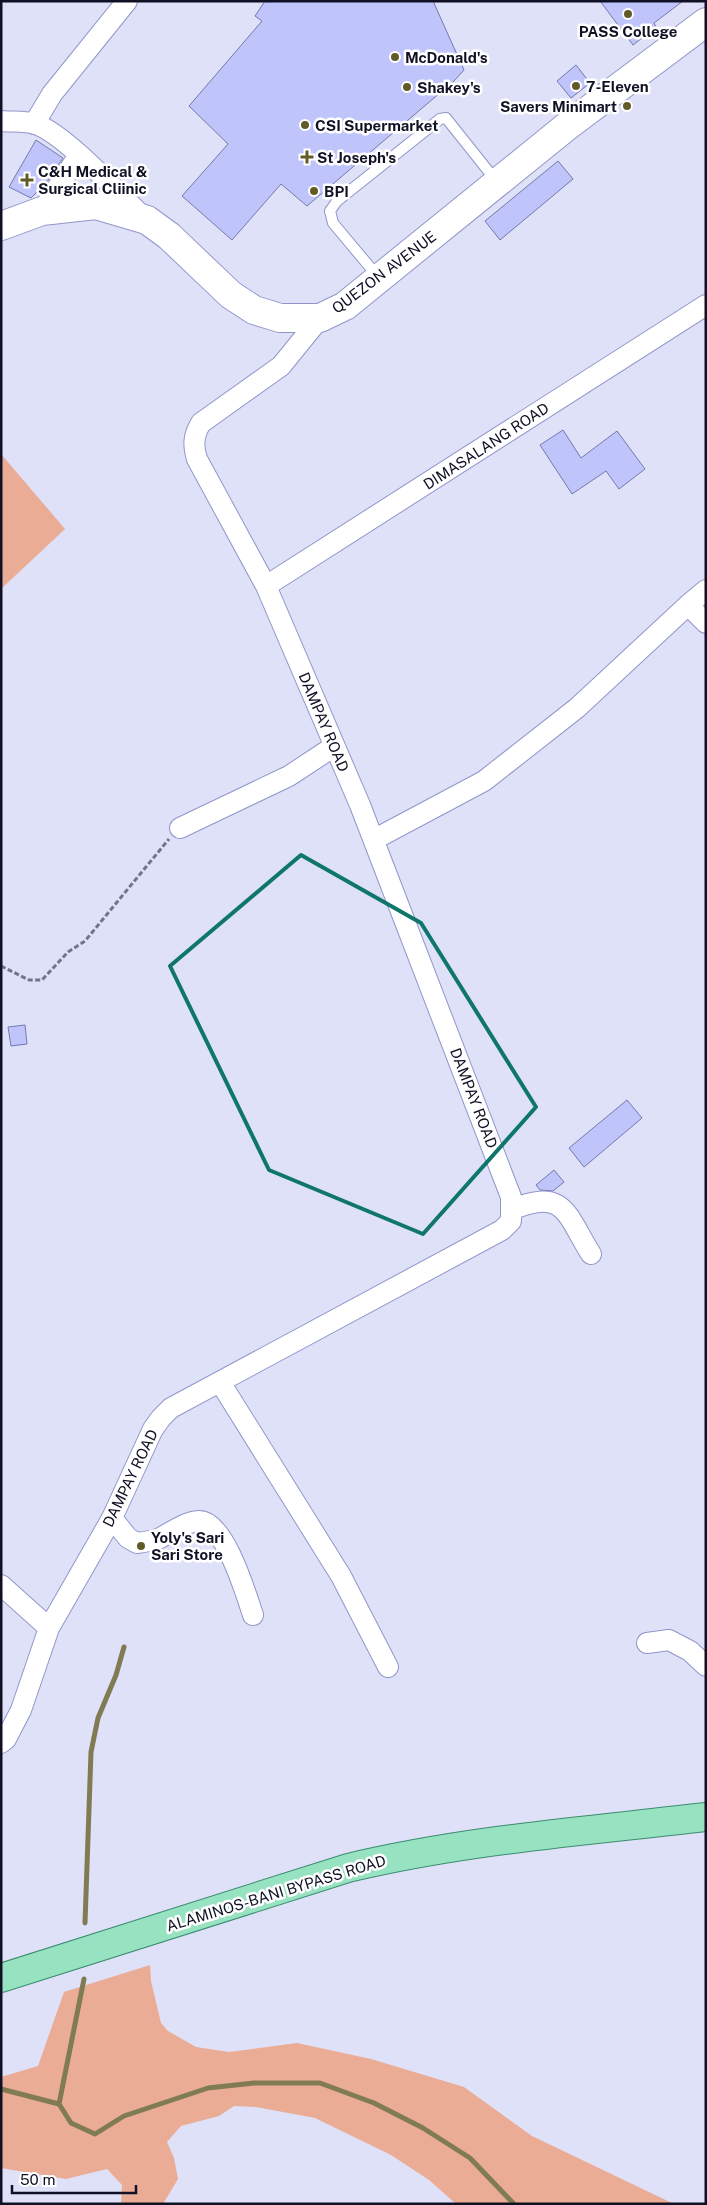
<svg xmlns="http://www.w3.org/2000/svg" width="707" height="2205" viewBox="0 0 707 2205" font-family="'Public Sans',sans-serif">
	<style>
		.green { fill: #ebac95 }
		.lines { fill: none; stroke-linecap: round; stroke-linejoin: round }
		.stream { stroke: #817b54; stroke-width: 5 }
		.building { fill: #bfc4fb; stroke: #7579ab }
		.service-casing { stroke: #9196ca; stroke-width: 12 }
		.minor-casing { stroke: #9196ca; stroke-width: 22 }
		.secondary-casing { stroke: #9196ca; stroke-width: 30 }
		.primary-casing { stroke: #3b8c6e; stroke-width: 30 }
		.path { stroke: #727489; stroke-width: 3; stroke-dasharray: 5 2.5; stroke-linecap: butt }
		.service { stroke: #fff; stroke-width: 10 }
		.minor { stroke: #fff; stroke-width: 20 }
		.secondary { stroke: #fff; stroke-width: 28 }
		.primary { stroke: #97e2c0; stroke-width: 28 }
		.marked { fill: none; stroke: #0f766e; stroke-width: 4; stroke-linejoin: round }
		.poi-dot { fill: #635b27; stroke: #fff; stroke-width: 2 }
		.labels { text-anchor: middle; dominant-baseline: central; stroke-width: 5; stroke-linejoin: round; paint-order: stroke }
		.poi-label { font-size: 15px; font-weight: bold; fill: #101124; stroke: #fff; text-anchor: start }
		.street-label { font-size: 15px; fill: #101124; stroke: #fff }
	</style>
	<rect width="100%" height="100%" fill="#dee1f8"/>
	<path class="green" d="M1 454 65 529 1 589Z
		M150 1965 151 1981 161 2023 168 2031 196 2047 229 2052 297 2043 371 2059 464 2087 532 2136 674 2204H456L429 2180 391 2155 315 2118 256 2107 234 2106 219 2116 181 2126 167 2142 174 2158 178 2179 163 2204H121L122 2185 107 2169 66 2179 1 2168V2077L38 2066 64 1992Z"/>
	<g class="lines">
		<path class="stream" d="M85 1923 91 1752 98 1718 116 1675 124 1647
			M1 2089 59 2104 71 2123 95 2134 124 2116 208 2088 254 2083H320L374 2103 423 2128 470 2158 514 2204
			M59 2104 84 1979"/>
	</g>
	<path class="building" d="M265 1H433L464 70 454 81 307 206 281 184 232 240 182 196 228 144 189 106 262 21 255 16Z
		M600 1H683L654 23 656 27 633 45Z
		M576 65 590 83 571 98 557 81Z
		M36 140 63 158 47 182 31 198 9 187Z
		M558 161 573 179 500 240 485 221Z
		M563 430 581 458 617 431 645 469 619 489 606 471 572 494 540 445Z
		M25 1025 27 1044 11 1046 8 1027Z
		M627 1100 642 1118 584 1167 569 1148Z
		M554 1170 564 1182 553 1191 540 1190 536 1185Z"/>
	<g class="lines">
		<g class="service-casing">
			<path id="service" d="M379 278 333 223 330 211 337 201 440 119 446 118 497 182"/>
		</g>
		<g class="minor-casing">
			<path id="minor" d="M1 121C12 122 26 121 36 124 67 136 118 193 144 218
				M34 124 52 94 127 1
				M42 211 79 155
				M266 586 706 305
				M688 605 706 590
				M180 828 289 776 333 747
				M375 839 484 781 577 708 688 605 706 623
				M513 1209C565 1188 566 1214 591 1254
				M220 1382 341 1576 388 1667
				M112 1518 128 1538 137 1543C145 1542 153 1541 160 1538 172 1532 184 1522 199 1521 224 1520 246 1594 253 1615
				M1 1585 49 1628
				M647 1643 669 1640 690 1651 706 1666
				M1 1743 6 1739 21 1710 49 1628 112 1518 153 1429 161 1418 171 1408 502 1230 511 1221V1197L360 805 266 586 197 459C193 445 193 436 201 423L281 366 320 318"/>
		</g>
		<g class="secondary-casing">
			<path id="secondary" d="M1 226 42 211 96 205 147 220 169 236 231 295 254 310 280 318H320L345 306 566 127 706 22"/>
		</g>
		<g class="primary-casing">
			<path id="primary" d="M1 1978 348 1868C465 1840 586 1831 706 1817"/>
		</g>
		<path class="path" d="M1 966 29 980H42L68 952 85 941 169 839"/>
		<use href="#service" class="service"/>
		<use href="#minor" class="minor"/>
		<use href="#secondary" class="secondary"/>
		<use href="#primary" class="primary"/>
	</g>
	<path class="marked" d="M301 855 421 923 536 1107 423 1234 269 1170 170 966Z"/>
	<g class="poi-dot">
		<circle cx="628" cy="14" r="5"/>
		<circle cx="395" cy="57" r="5"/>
		<circle cx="576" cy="86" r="5"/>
		<circle cx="407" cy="87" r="5"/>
		<circle cx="627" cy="106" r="5"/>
		<circle cx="305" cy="125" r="5"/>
		<path d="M304.5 149.5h5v5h5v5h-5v5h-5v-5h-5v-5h5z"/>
		<path d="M24.5 172.5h5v5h5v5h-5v5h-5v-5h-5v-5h5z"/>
		<circle cx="314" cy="191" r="5"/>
		<circle cx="141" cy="1546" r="5"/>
	</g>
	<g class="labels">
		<g class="poi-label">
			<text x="628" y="31" text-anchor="middle">PASS College</text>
			<text x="405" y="57">McDonald's</text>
			<text x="586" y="86">7-Eleven</text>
			<text x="417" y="87">Shakey's</text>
			<text x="617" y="106" text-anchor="end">Savers Minimart</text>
			<text x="315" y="125">CSI Supermarket</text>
			<text x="317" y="157">St Joseph's</text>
			<text x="38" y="171">C&amp;H Medical &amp;<tspan x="38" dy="17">Surgical Cliinic</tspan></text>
			<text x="324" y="191">BPI</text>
			<text x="151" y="1537">Yoly's Sari<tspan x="151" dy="17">Sari Store</tspan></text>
		</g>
		<g class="street-label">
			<text transform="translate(384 272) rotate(-37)">QUEZON AVENUE</text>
			<text transform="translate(486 446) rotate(-33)">DIMASALANG ROAD</text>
			<text transform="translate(324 722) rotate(67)">DAMPAY ROAD</text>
			<text transform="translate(474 1098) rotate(69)">DAMPAY ROAD</text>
			<text transform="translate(130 1478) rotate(-64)">DAMPAY ROAD</text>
			<text transform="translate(276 1893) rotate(-17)">ALAMINOS-BANI BYPASS ROAD</text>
		</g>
	</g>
	<rect width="707" height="2205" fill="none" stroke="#101124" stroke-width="5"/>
	<path d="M12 2185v8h124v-8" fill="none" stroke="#101124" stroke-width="2.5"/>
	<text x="20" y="2185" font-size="15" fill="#101124" stroke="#ffffff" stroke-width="4" paint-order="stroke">50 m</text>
</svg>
